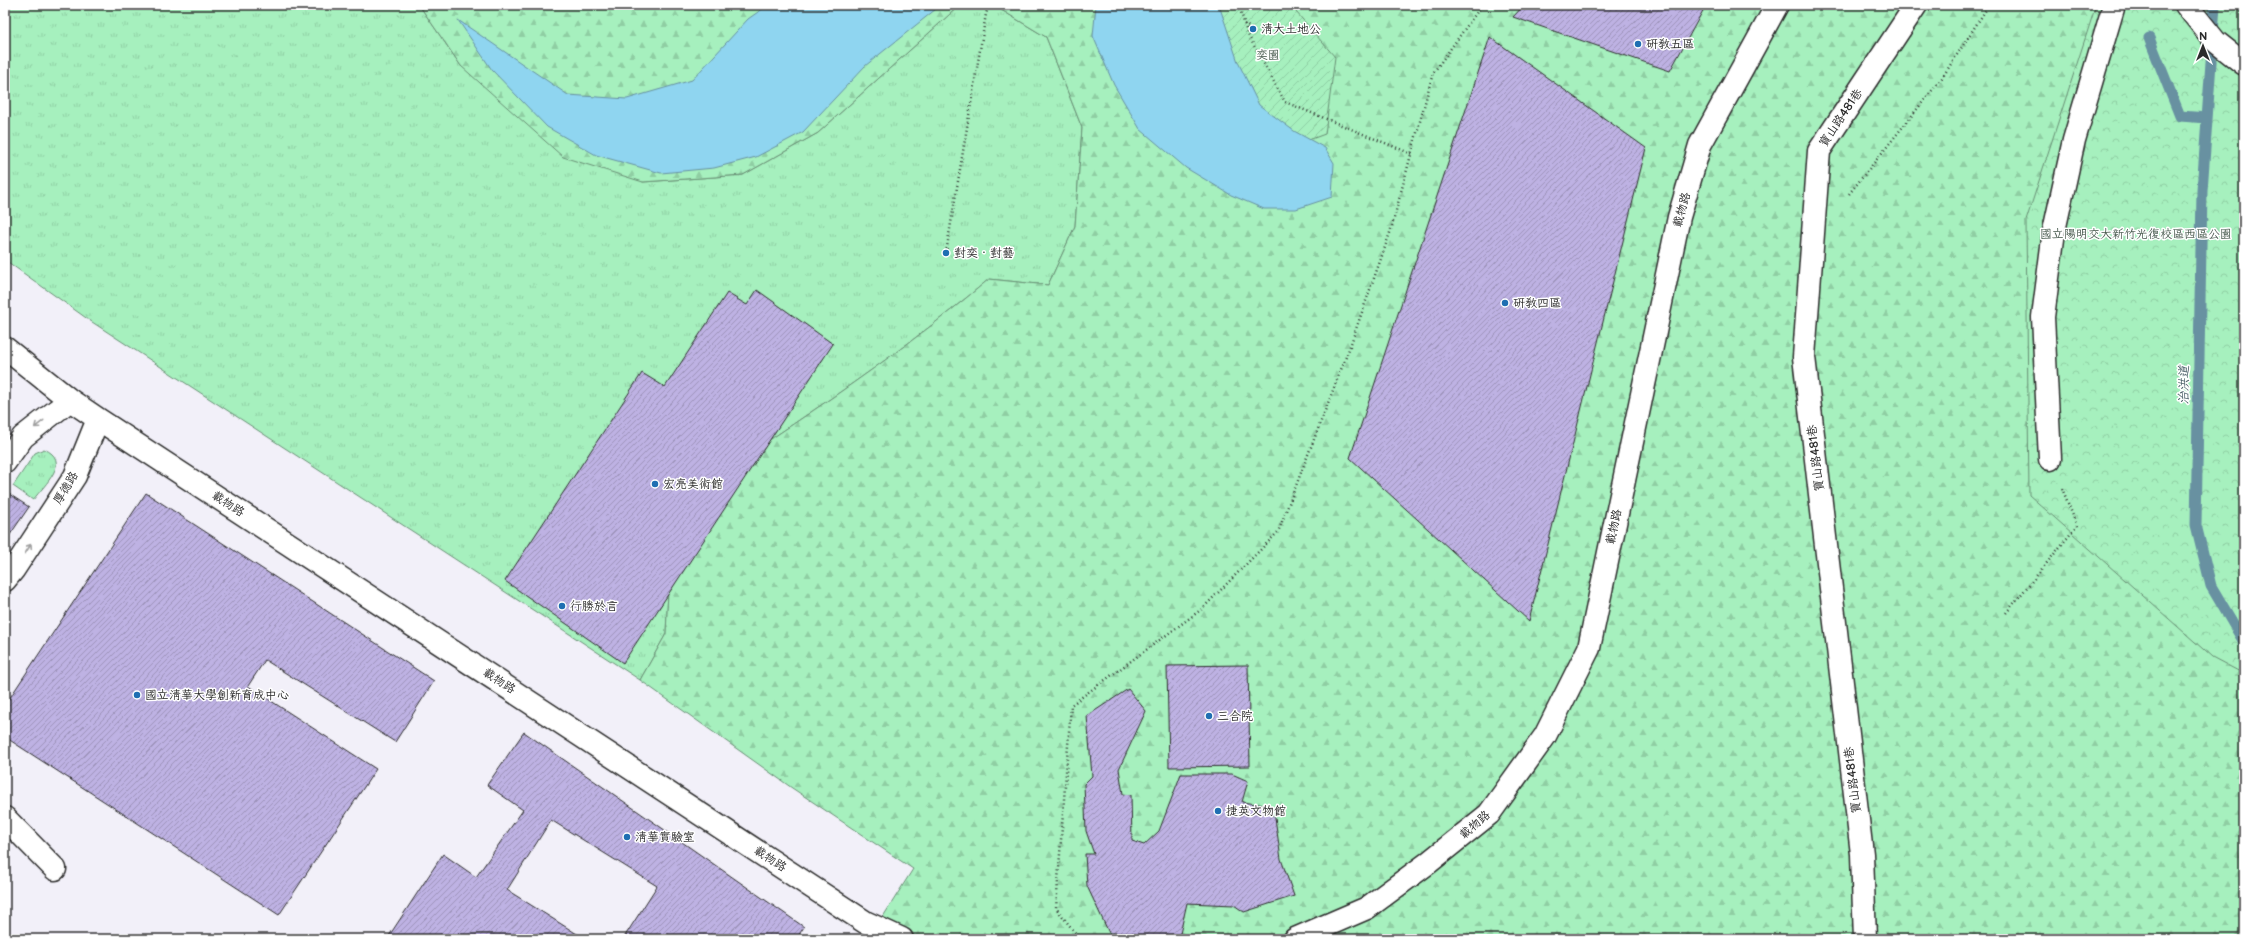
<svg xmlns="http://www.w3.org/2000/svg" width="2249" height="944" viewBox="0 0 2249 944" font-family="'Balsamiq Sans','LXGW WenKai TC',sans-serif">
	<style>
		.grass { fill: url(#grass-tufts); stroke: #688e74 }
		.forest { fill: url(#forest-firs); stroke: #688e74 }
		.park { fill: url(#park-crowns); stroke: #688e74 }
		.garden { fill: url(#garden-furrows); stroke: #688e74 }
		.water { fill: #8fd5f0; stroke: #6791a1 }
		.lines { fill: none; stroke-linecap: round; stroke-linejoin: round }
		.stream { stroke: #6791a1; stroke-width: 11 }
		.building { fill: url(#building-hatch); stroke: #2b2b2b }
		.minor-casing { stroke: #2b2b2b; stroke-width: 25 }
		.path { stroke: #2b2b2b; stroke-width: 2.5; stroke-dasharray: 1 3; stroke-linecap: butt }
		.minor { stroke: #fff; stroke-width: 22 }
		.oneway { stroke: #a0a0a0 }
		.poi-dot { fill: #1f6fb2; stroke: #fff; stroke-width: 1.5 }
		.labels { text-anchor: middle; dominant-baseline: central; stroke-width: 3; stroke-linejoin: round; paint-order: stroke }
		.poi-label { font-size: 12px; fill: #2b2b2b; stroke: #fff; text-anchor: start }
		.park-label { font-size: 12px; fill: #4a5c50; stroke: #fff }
		.street-label { font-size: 12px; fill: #2b2b2b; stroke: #fff }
		.water-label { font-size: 13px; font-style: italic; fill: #495e66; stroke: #fff }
	</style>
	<defs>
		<pattern id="grass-tufts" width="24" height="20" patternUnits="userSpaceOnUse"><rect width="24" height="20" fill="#a6f0be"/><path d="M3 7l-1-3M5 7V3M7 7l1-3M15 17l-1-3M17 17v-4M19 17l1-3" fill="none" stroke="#8fcea3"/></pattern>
		<pattern id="forest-firs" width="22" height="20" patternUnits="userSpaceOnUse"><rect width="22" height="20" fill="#a6f0be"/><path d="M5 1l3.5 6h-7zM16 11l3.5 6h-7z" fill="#8fcea3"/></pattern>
		<pattern id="park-crowns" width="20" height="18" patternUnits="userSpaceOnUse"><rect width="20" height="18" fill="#a6f0be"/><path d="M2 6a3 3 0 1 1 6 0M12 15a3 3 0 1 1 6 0" fill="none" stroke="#8fcea3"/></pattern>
		<pattern id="garden-furrows" width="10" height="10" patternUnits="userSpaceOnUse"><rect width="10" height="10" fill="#a6f0be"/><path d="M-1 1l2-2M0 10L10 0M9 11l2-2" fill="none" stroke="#8fcea3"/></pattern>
		<pattern id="building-hatch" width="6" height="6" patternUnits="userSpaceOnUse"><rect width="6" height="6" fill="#beb2e3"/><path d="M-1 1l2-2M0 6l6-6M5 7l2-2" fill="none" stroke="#9b91b8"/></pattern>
	</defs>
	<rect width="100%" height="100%" fill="#f2f0f9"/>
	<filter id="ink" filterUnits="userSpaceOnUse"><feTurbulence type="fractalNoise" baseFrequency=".025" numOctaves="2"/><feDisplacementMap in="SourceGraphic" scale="8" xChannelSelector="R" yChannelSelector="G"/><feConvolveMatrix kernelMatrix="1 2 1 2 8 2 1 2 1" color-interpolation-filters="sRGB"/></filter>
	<g filter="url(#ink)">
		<path class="grass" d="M5 5H419L461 66 643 182 743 175 818 133 960 5H993L1046 37 1082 128 1075 226 1048 285 989 279C890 363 780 433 672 504L666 634 640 680 89 320 5 260Z
			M44 449C72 461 45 484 33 500L13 486 35 453Z"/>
		<path class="forest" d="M419 5H960L818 133 743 175 643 182 563 157 461 66Z
			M993 5H2221L2244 50V939H869L913 869 792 788 640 680 666 634 672 504C780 433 890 363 989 279L1048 285 1075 226 1082 128 1046 37Z"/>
		<path class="park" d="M2096 5H2244V674L2212 657 2029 495 2026 221Z"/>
		<path class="garden" d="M1098 5H1290L1335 57 1325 134 1287 148Z"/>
		<path class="water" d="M768 5H941L865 66 803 132 756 157 714 168 661 173 596 155 547 127 492 70 458 20 568 95 627 99 692 80 748 19Z
			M1096 5H1219L1238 62 1259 105 1294 131 1325 148 1334 163 1332 197 1296 209H1264L1231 195 1186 168 1140 129 1114 85 1093 36Z"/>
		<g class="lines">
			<path class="stream" d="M2215 5 2202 191 2196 525 2211 586 2244 642
				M2149 38 2180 116 2207 118"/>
		</g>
		<path class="building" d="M1524 5H1706L1670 71 1513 17Z
			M1490 37 1646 148 1529 621 1350 458Z
			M757 290 833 344 623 663 505 581 642 373 665 387 727 293 747 305Z
			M6 492 29 507 5 542V494Z
			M146 493 434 681 395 742 265 660 248 686 376 769 279 915 5 737V705Z
			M1248 665 1250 766 1169 767 1167 666Z
			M1128 689 1146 711 1119 769 1123 794 1131 795 1132 841 1144 845 1159 831 1181 774H1232L1248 781 1242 802 1263 805 1275 818 1281 859 1294 896 1244 912 1234 905 1187 903 1179 938 1135 939 1134 933H1109L1087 886 1085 854H1094L1086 831 1084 784 1092 776 1087 716Z
			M524 732 804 927 796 939H623L657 886 551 820 507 890 585 939H387L443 854 476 877 523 810 487 785Z"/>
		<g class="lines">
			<g class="minor-casing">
				<path id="minor" d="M2186 5 2215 41 2244 64
					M5 348 70 400 98 419 865 922 902 939
					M2050 459 2043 317 2054 231 2074 140 2114 5
					M5 462 23 437 70 400
					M5 580 14 569 75 476 98 419
					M5 818 55 869
					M1295 939 1367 908 1428 863 1489 814 1545 736 1589 648 1679 217 1700 145 1777 5
					M1865 939 1862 854 1804 357 1819 151 1916 5"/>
			</g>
			<path class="path" d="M1239 5 1247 33 1285 102 1412 154
				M1244 24 1252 29
				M1849 194 1942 78 1989 5
				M946 253 986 14 989 5
				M2006 613 2077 526 2062 488
				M1080 939 1056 908 1071 705 1202 609 1278 532 1349 349 1390 233 1433 73 1482 5"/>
			<use href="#minor" class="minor"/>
		</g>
		<defs><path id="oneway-shaft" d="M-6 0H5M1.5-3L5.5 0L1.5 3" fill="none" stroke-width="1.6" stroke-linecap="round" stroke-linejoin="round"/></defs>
		<g class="oneway">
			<use href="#oneway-shaft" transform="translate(39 424) rotate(142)"/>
			<use href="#oneway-shaft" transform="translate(28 549) rotate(-57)"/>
		</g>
	</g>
	<g class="poi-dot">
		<circle cx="1253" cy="29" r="4"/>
		<circle cx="1638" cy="44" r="4"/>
		<circle cx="946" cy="253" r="4"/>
		<circle cx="1505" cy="303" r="4"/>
		<circle cx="655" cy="484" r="4"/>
		<circle cx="562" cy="606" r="4"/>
		<circle cx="137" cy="695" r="4"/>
		<circle cx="1209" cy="716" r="4"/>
		<circle cx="1218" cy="811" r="4"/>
		<circle cx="627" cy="837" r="4"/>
	</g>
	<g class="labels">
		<g class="poi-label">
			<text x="1261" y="29">清大土地公</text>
			<text x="1646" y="44">研教五區</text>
			<text x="954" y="253">對奕‧對藝</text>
			<text x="1513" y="303">研教四區</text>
			<text x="663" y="484">宏亮美術館</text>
			<text x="570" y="606">行勝於言</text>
			<text x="145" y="695">國立清華大學創新育成中心</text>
			<text x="1217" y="716">三合院</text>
			<text x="1226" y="811">捷英文物館</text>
			<text x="635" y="837">清華實驗室</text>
		</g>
		<g class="park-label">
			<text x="1268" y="55">奕園</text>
			<text x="2136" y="234">國立陽明交大新竹光復校區西區公園</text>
		</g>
		<g class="street-label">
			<text transform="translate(1841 118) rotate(-56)">寶山路481巷</text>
			<text transform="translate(1682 210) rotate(-75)">載物路</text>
			<text transform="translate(1816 458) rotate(-97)">寶山路481巷</text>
			<text transform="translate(66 488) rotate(-59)">厚德路</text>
			<text transform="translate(228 504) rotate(33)">載物路</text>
			<text transform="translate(1614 527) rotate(-78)">載物路</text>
			<text transform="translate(499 681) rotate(33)">載物路</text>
			<text transform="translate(1853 780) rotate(-97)">寶山路481巷</text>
			<text transform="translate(1475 825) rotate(-41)">載物路</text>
			<text transform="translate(770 859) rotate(33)">載物路</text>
		</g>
		<g class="water-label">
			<text transform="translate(2184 385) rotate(-89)">治洪道</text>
		</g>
	</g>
	<rect width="2249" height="944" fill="none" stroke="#fff" stroke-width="20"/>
	<rect x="10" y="10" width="2229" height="924" fill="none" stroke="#2b2b2b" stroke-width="1.5" filter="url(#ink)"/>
	<g transform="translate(2203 46)" stroke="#ffffff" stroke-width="3" paint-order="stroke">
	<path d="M0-3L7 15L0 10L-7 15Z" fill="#2b2b2b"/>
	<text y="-6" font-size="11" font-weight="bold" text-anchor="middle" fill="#2b2b2b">N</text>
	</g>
</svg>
